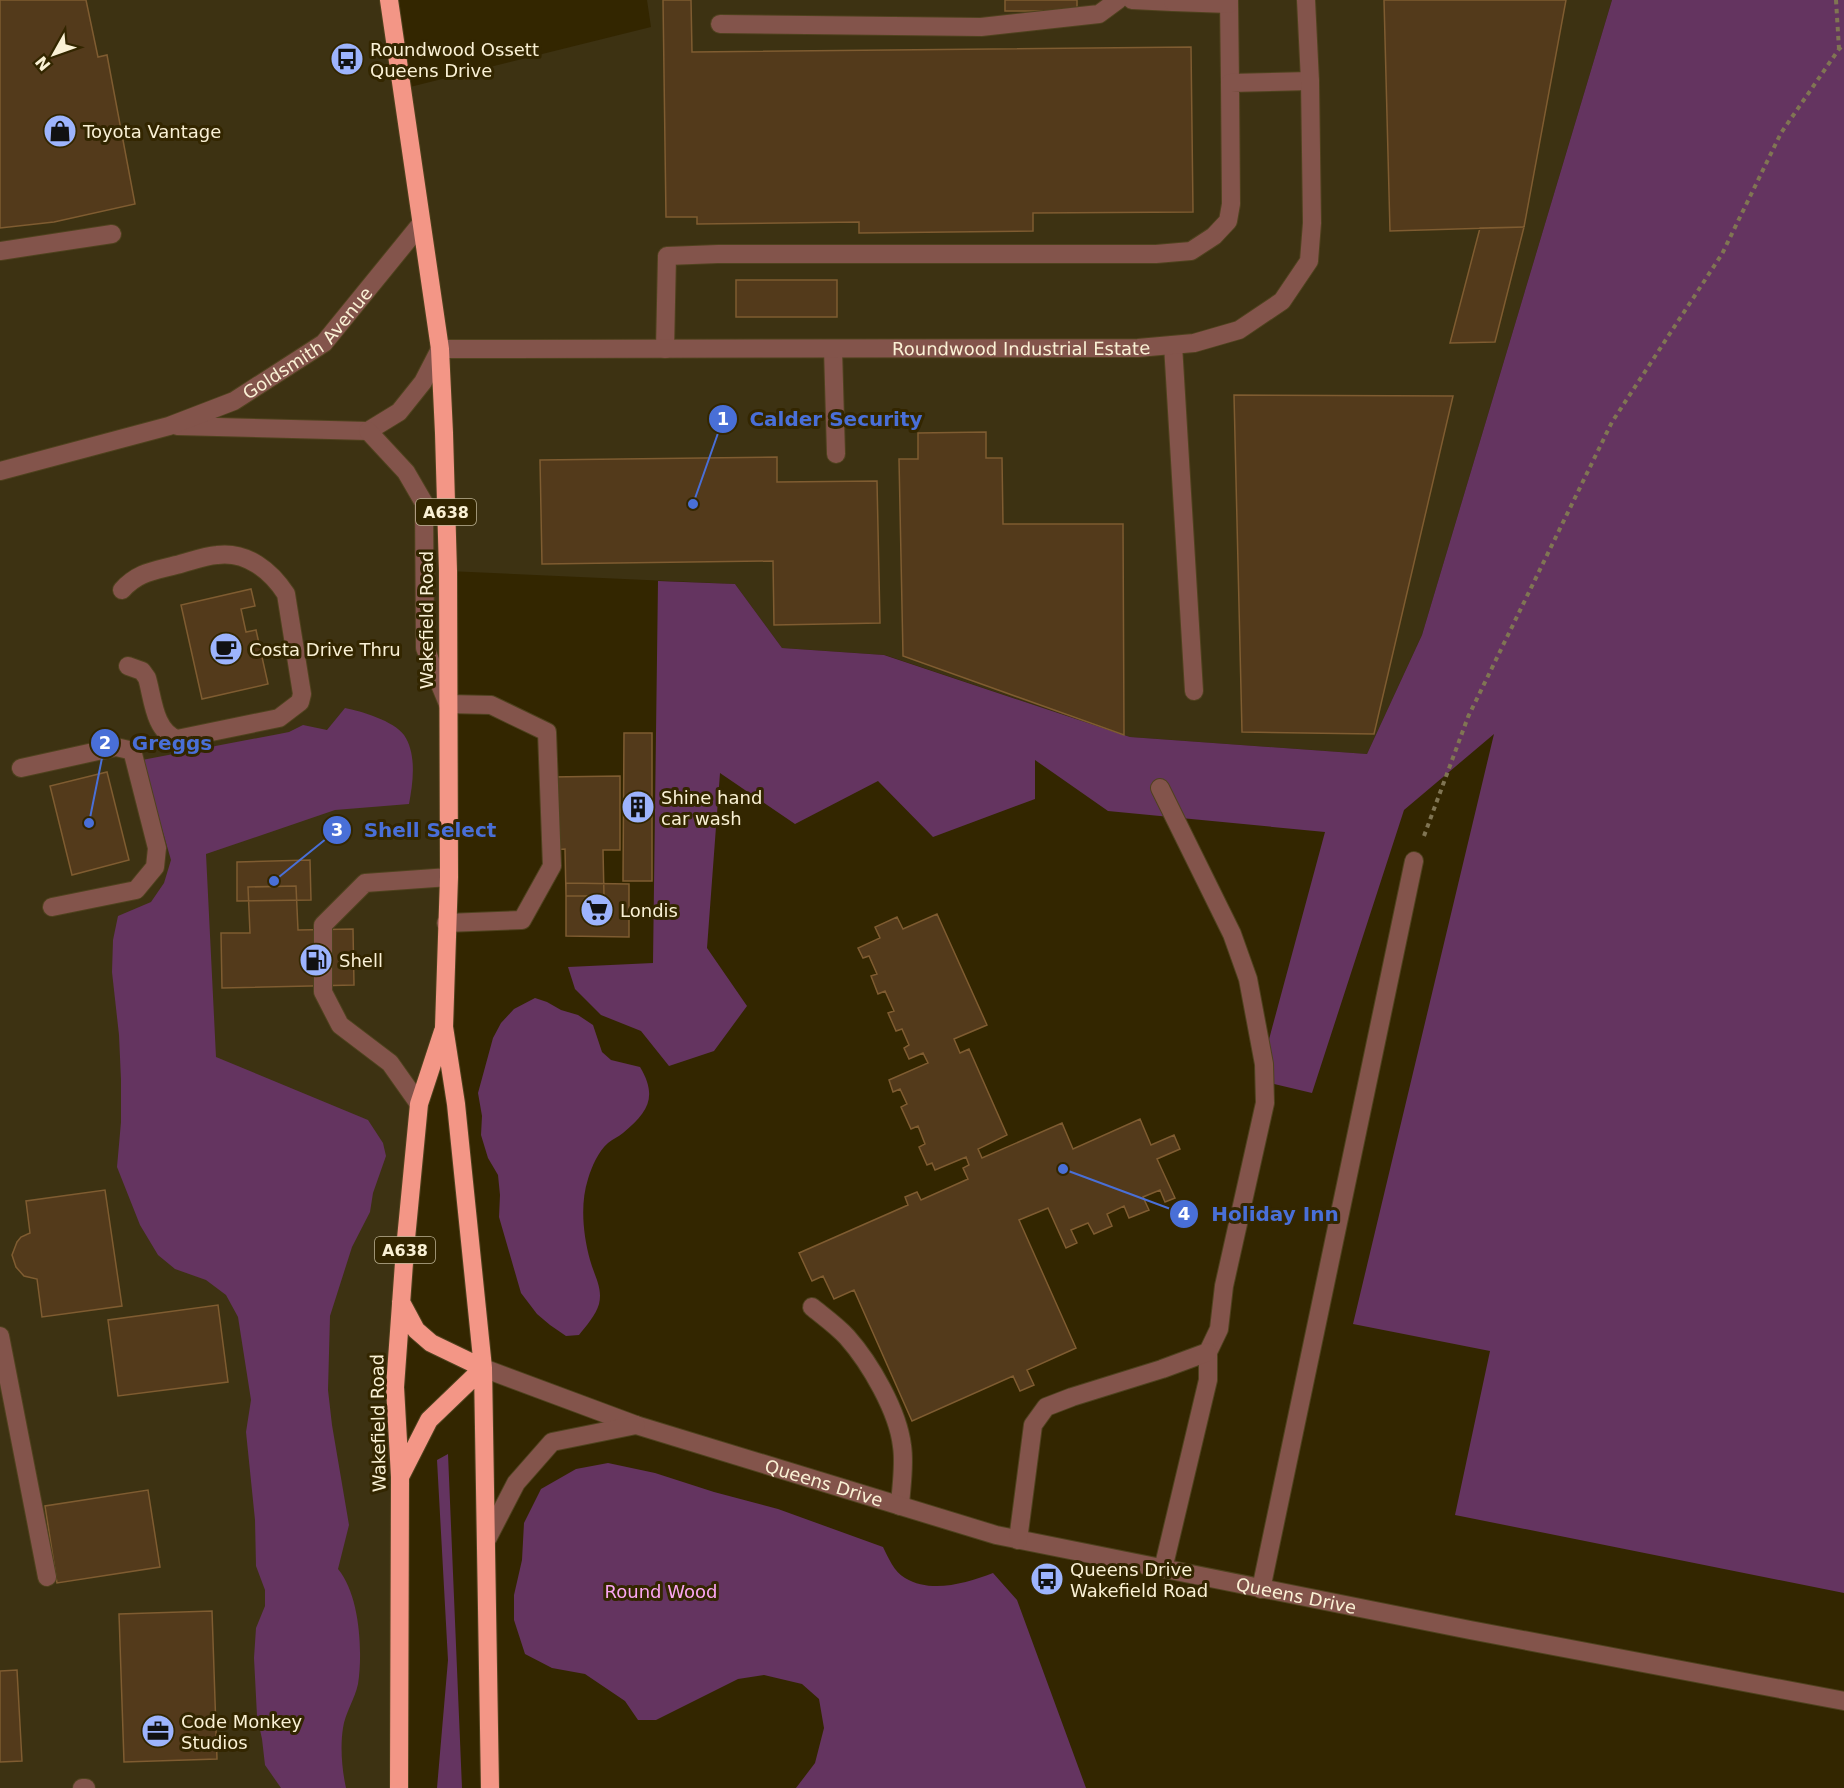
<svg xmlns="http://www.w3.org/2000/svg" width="1844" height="1788" viewBox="0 0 1844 1788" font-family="'DejaVu Sans',sans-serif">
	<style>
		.built { fill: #3d3212 }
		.green { fill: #643460 }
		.building { fill: #533a1b; stroke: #7f5c31; stroke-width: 1.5 }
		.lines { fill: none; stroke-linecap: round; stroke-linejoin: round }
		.minor-casing { stroke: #4f421e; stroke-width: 20 }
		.highway-casing { stroke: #4f421e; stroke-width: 20 }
		.path { stroke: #807553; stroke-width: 4; stroke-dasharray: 4.5 4.5; stroke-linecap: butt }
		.minor { stroke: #83544b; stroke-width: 18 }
		.highway { stroke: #f39686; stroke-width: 18 }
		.labels { text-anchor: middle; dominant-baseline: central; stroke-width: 6; stroke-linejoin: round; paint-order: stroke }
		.shield { fill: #332600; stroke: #beb495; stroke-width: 1.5 }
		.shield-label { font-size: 16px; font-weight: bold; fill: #faf1d5 }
		.poi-label { font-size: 18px; fill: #faf1d5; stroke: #332600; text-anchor: start }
		.street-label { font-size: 18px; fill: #faf1d5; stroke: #332600 }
		.park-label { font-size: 18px; fill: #fba6f2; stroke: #332600 }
		.leader { fill: none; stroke: #496fd7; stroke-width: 2 }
		.callout-dot { fill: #496fd7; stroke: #332600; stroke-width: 2 }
		.mark-label { font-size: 18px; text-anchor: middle; font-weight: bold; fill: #fff }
		.callout-label { font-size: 20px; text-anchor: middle; font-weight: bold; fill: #496fd7; stroke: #332600; stroke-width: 6; stroke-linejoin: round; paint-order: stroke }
	</style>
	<rect width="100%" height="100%" fill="#332600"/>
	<path class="built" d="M0 0H389L402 89 651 27 647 0H1612L1422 635 1367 754 1130 737 885 655 782 648 735 584 448 571 444 1027 419 1104 405 1249 399 1788H0Z"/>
	<path class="green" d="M1612 0H1844V1593L1455 1515 1490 1351 1353 1324 1494 734 1404 810 1312 1093 1258 1080 1325 832 1108 811 1035 760V799L933 837 878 781 795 824 720 773 707 948 747 1006 714 1051 669 1066 641 1031 601 1015 575 989 568 967 653 963 658 581 735 584 782 648 884 655 1130 737 1367 754 1422 635Z
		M345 708C361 711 394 721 404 735 417 754 413 783 409 804L335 810 206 854 216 1057 368 1120 383 1143 386 1156 373 1193 370 1212 352 1247 330 1316 328 1390 332 1425 349 1525 338 1569C360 1595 363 1652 358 1684 355 1699 345 1713 343 1728 340 1747 342 1770 346 1788H281L265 1765 262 1739 257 1716 254 1658 256 1628 265 1606V1590L256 1566 255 1520 246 1432 251 1400 238 1317 226 1295 206 1280 175 1269 158 1255 140 1225 117 1167 121 1122V1080L119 1035 112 972 113 940 118 916 151 902 164 883 171 860 142 760 279 734 289 732 303 725 327 730Z
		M535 998 547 1002 561 1010 578 1015 593 1025 602 1052 611 1060 640 1067C658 1097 648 1112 623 1133 618 1137 613 1139 608 1143 598 1152 592 1166 588 1179 580 1204 583 1234 590 1260 594 1275 603 1288 599 1304 596 1315 586 1326 579 1335L566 1336 550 1325 537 1314 521 1293 499 1217 500 1195 498 1175 488 1158 481 1135 482 1116 478 1093 493 1038 501 1023 514 1009Z
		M448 1454 462 1788H437L448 1660 437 1460Z
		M608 1463 655 1473 714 1492 778 1509 883 1547C888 1557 894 1572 905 1578 932 1594 966 1583 993 1573L1017 1600 1086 1788H796L815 1763 824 1728 819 1699 802 1684 764 1675 738 1679 656 1720H638L625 1701 585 1674 552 1668 525 1654 514 1620V1595L522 1560 524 1523 541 1489 576 1469Z"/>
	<path class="building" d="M0 0H86L98 57 107 55 135 204 54 222 0 228Z
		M663 0H691L692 52 1191 47 1193 212 1033 213V231L859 233V222L697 224V217H666Z
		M1005 0H1077V11H1005Z
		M1384 0H1566L1524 227 1390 231Z
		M1524 227 1495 342 1450 343 1480 228Z
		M736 280H837V317H736Z
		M1234 395 1453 396 1374 734 1242 732Z
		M986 432V458H1002L1003 524H1123L1124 735 903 656 899 459H918V433Z
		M777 457V482L877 481 880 623 774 625 773 561 542 564 540 460Z
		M251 589 255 606 241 609 246 632 256 630 268 684 202 699 181 605Z
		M624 733H652V881H623Z
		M107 772 129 860 72 875 50 786Z
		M620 776V850H603L604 896H566L565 849 552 850 551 777Z
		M310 860 311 900 237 901V862Z
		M566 883 629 884V937L566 936Z
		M296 886 298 930 353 929 354 985 222 988 221 933H250L248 887Z
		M937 914 987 1025 954 1039 960 1053 969 1049 1007 1135 978 1149 982 1158 1062 1123 1073 1149 1140 1119 1151 1145 1174 1135 1180 1149 1157 1159 1175 1198 1165 1202 1160 1190 1143 1197 1149 1210 1129 1218 1124 1206 1107 1214 1112 1226 1094 1234 1088 1223 1071 1230 1077 1243 1066 1248 1048 1208 1019 1220 1076 1348 1027 1370 1034 1385 1020 1391 1013 1376 912 1421 854 1290 834 1299 823 1276 812 1281 799 1253 908 1205 905 1197 917 1192 921 1200 968 1179 963 1168 969 1165 966 1157 935 1170 932 1163 927 1165 919 1147 925 1144 918 1126 911 1129 901 1107 907 1104 900 1089 893 1092 889 1080 928 1063 923 1053 909 1059 904 1048 909 1045 902 1029 896 1031 888 1013 894 1011 885 991 878 994 871 976 877 974 869 956 863 958 858 948 880 938 875 927 897 917 903 929Z
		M105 1190 122 1306 42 1317 37 1279 24 1276 16 1267 12 1255 17 1242 21 1237 30 1233 26 1201Z
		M218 1305 228 1382 118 1396 108 1320Z
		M148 1490 160 1567 57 1583 45 1506Z
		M212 1611 217 1759 124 1762 119 1614Z
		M17 1670 22 1761 0 1762V1671Z"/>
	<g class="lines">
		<g class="minor-casing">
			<g id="minor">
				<path d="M1132 0 1173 2V0"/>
				<path d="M1229 0 1230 83"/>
				<path d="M1173 2 1229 4"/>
				<path d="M720 24 981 27 1099 14 1118 0"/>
				<path d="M0 251 112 234"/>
				<path d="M1173 345 1194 691"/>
				<path d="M665 349 667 256 718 254H1156L1191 251 1214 236 1228 221 1231 204 1230 83 1310 81"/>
				<path d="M833 349 836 454"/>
				<path d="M177 426 368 431"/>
				<path id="s1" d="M368 431 399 412 423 382 440 349 1138 348 1194 343 1239 330 1282 301 1309 261 1312 223 1310 81 1306 0"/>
				<path d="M368 431 406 472 424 503 425 648 448 704 491 705 547 732 552 866 522 920 446 923"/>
				<path id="s2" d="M0 471 169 426 234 401 324 343 420 225"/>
				<path d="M122 590C138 572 154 571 176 565 189 562 203 556 217 555 247 551 271 571 286 594L302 694 300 702 279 718 177 739C154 731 153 698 147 678L142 671 128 666"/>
				<path d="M21 768 116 747 129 750 133 754 157 848 155 867 136 890 52 907"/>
				<path d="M1160 788 1232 934 1248 979 1264 1064 1265 1103 1224 1286 1219 1329 1208 1352V1380L1163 1569"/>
				<path d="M419 1104 390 1063 340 1025 323 992V925L365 883 449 877"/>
				<path d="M812 1307C823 1316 837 1326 847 1337 870 1363 898 1411 902 1446 905 1465 901 1487 900 1506"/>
				<path d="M0 1336 47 1577"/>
				<path id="s3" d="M483 1368 636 1425 996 1535 1470 1630 1844 1701"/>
				<path d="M1018 1540 1033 1425 1046 1407 1072 1397 1162 1369 1208 1352"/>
				<path d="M486 1541 516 1483 552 1442 636 1425"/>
				<path d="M1261 1589 1414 861"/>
				<path d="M82 1788H86"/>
			</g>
		</g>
		<g class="highway-casing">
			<path id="highway" d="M389 0 440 349 444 433 448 571 449 877 444 1027 456 1104 483 1368 490 1788
				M401 1302 416 1330 431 1343 483 1368
				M401 1475 429 1420 483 1368
				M399 1788 400 1477 395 1387 405 1249 419 1104 443 1031"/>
		</g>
		<path class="path" d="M1836 0 1839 49
			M1424 836 1468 717 1612 422 1722 254 1781 133 1839 49 1844 45"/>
		<use href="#minor" class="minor"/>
		<use href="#highway" class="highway"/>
	</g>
	<defs>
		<g id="bus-disc" transform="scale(1.725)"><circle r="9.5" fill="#9db4fd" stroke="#332600"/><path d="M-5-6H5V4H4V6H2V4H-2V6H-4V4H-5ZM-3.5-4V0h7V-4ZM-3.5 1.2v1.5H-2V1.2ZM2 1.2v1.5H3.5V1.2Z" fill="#111"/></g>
		<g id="shop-disc" transform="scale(1.725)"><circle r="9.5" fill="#9db4fd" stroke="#332600"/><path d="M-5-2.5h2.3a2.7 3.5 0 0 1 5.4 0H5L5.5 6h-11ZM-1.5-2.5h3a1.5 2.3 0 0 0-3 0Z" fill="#111"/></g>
		<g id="cafe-disc" transform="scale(1.725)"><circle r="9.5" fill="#9db4fd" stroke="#332600"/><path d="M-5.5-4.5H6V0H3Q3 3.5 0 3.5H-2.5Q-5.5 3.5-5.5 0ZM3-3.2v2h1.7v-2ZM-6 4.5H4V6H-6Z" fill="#111"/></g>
		<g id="building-disc" transform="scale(1.725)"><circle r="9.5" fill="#9db4fd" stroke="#332600"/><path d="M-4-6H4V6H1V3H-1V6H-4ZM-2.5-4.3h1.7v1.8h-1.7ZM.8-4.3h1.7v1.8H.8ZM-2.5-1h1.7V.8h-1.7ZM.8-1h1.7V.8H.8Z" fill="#111"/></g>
		<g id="supermarket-disc" transform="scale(1.725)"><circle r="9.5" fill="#9db4fd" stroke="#332600"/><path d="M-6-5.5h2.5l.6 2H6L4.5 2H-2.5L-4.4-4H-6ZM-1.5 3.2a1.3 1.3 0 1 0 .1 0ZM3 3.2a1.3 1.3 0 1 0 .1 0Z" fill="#111"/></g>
		<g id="fuel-disc" transform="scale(1.725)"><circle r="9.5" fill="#9db4fd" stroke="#332600"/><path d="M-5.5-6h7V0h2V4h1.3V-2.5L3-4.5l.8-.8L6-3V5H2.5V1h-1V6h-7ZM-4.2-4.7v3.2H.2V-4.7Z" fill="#111"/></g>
		<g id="office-disc" transform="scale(1.725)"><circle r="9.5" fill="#9db4fd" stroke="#332600"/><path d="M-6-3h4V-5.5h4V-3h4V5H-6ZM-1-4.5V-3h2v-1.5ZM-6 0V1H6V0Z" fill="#111"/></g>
	</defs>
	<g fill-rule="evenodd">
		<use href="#bus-disc" x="347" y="59"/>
		<use href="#shop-disc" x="60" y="131"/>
		<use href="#cafe-disc" x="226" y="649"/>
		<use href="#building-disc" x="638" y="807"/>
		<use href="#supermarket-disc" x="597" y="910"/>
		<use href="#fuel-disc" x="316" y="960"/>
		<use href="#bus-disc" x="1047" y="1579"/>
		<use href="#office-disc" x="158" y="1731"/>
	</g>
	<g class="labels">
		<g class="shield">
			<rect x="416" y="499" width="60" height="26" rx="4.5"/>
			<rect x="375" y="1237" width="60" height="26" rx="4.5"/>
		</g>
		<g class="shield-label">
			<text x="446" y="512">A638</text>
			<text x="405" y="1250">A638</text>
		</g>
		<g class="poi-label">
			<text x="370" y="49">Roundwood Ossett<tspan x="370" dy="21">Queens Drive</tspan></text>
			<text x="83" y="131">Toyota Vantage</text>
			<text x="249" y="649">Costa Drive Thru</text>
			<text x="661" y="797">Shine hand<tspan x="661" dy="21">car wash</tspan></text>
			<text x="620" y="910">Londis</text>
			<text x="339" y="960">Shell</text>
			<text x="1070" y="1569">Queens Drive<tspan x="1070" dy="21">Wakefield Road</tspan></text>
			<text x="181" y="1721">Code Monkey<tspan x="181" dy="21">Studios</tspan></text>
		</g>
		<g class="street-label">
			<text stroke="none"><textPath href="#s2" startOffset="339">Goldsmith Avenue</textPath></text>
			<text stroke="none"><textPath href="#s1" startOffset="693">Roundwood Industrial Estate</textPath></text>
			<text transform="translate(426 620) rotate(-90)">Wakefield Road</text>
			<text transform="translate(378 1423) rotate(-91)">Wakefield Road</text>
			<text stroke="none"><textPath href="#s3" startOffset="360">Queens Drive</textPath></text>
			<text stroke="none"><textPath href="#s3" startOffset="846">Queens Drive</textPath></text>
		</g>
		<g class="park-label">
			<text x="661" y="1591">Round Wood</text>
		</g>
	</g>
	<path class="leader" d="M693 504L723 419M89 823L105 743M274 881L337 830M1063 1169L1184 1214"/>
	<g class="callout-dot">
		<circle cx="693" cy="504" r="6"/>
		<circle cx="89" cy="823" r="6"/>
		<circle cx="274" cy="881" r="6"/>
		<circle cx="1063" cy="1169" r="6"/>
		<circle cx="723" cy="419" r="15"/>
		<circle cx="105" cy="743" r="15"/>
		<circle cx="337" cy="830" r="15"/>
		<circle cx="1184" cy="1214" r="15"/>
	</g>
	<g class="mark-label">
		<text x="723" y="425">1</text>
		<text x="105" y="749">2</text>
		<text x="337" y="836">3</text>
		<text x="1184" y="1220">4</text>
	</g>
	<g class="callout-label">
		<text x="836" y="426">Calder Security</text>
		<text x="172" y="750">Greggs</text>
		<text x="430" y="837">Shell Select</text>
		<text x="1275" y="1221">Holiday Inn</text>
	</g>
	<g transform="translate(54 54) rotate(230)" stroke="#332600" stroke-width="4.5" paint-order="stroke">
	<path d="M0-4.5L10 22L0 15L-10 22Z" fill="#faf1d5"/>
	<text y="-9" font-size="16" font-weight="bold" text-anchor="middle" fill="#faf1d5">N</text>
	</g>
</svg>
